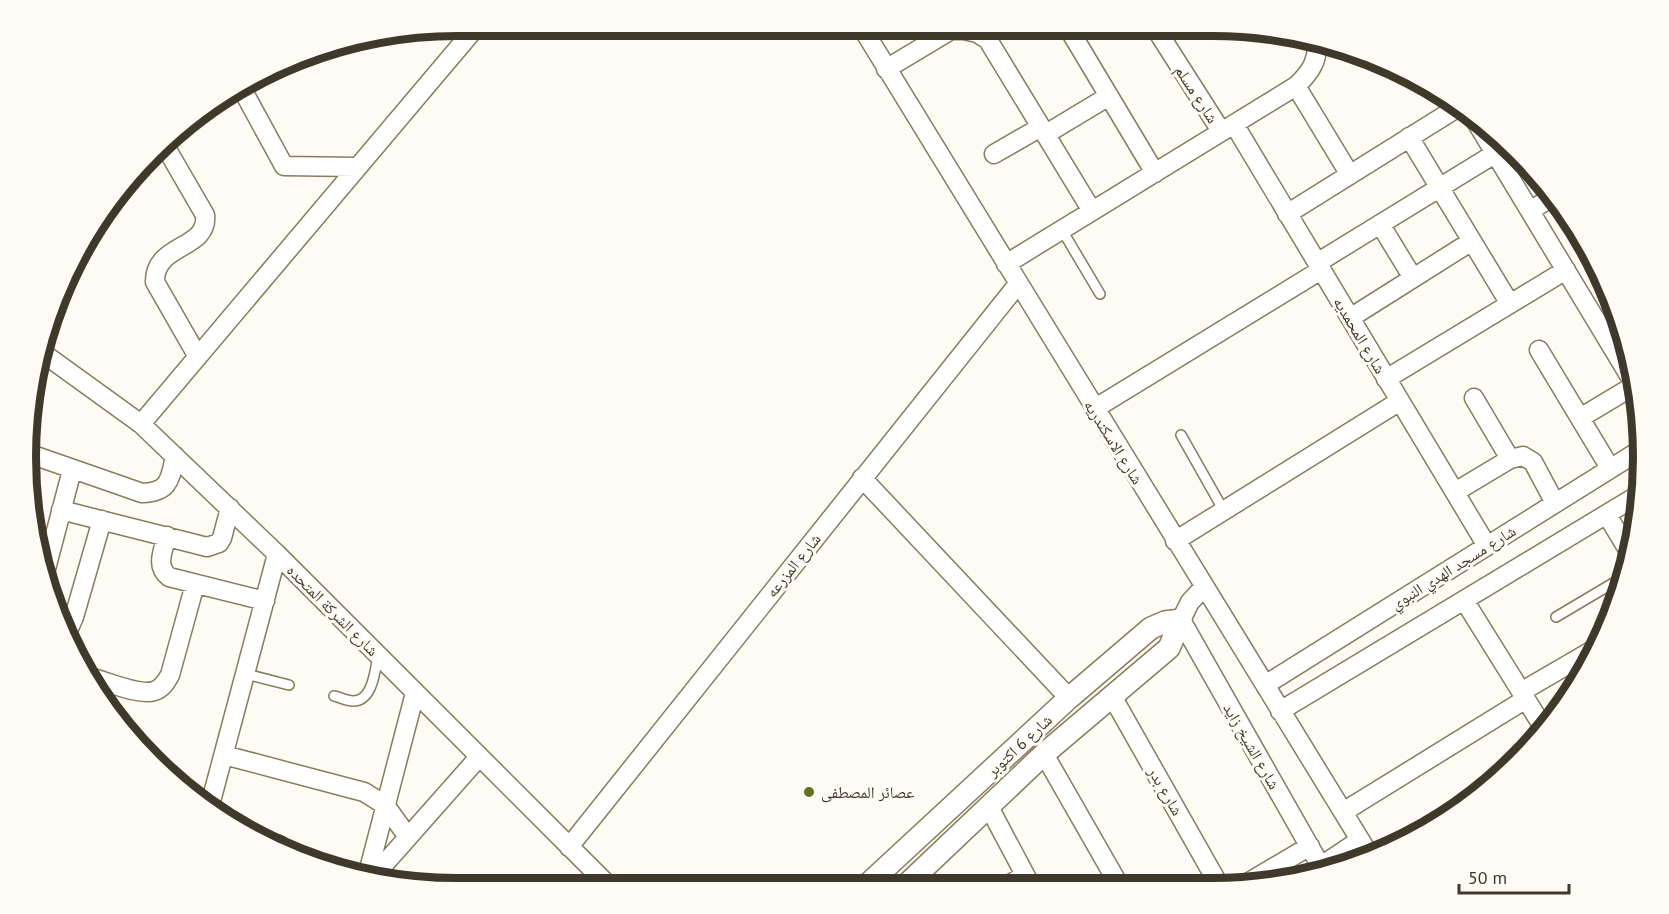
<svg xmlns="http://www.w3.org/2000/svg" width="1669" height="914" viewBox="0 0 1669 914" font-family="'PT Sans','Noto Naskh Arabic',sans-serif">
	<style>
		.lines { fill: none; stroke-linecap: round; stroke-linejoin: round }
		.service-casing { stroke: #897c5c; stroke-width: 12 }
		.minor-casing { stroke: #897c5c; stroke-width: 21 }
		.tertiary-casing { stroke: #897c5c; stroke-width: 24 }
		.service { stroke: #fff; stroke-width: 9 }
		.minor { stroke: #fff; stroke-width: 18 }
		.tertiary { stroke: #fff; stroke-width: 21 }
		.poi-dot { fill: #64721e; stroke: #fefbf4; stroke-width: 2 }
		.labels { text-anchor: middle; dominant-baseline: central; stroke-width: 6; stroke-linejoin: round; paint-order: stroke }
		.street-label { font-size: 16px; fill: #3f392b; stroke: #fefbf4 }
		.poi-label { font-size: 16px; fill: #3f392b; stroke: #fefbf4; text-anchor: start }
		.rim { fill: none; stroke: #3f392b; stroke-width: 8 }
	</style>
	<rect width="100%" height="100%" fill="#fefbf4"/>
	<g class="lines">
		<g class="service-casing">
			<path id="service" d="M1062 230 1100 294
				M1181 435 1224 511
				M1556 617 1625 576
				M246 674 289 685
				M334 696C339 697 347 701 353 701 373 701 375 670 378 656"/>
		</g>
		<g class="minor-casing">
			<path id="minor" d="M861 26 1370 856
				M1067 26 1155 173
				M1154 26 1221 131
				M886 69 951 30H964L977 33 988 40 1092 211
				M1296 86 1350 175
				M242 89 284 166 356 167
				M1472 115 1635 385
				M1234 124 1487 546
				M1046 134 1109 96
				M1409 137 1510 304
				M165 146 205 215C209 250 154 243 155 282L198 357
				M994 154 1041 127
				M1530 211 1555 195
				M1287 214 1460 106
				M1380 224 1413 278
				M1317 263 1496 153
				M1006 264 1296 86C1310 73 1320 59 1316 39
				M1350 318 1472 241
				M1539 350 1610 468
				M40 351 141 424 277 554 610 887
				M1386 379 1566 270
				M1474 398 1510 459
				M1094 409 1321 270
				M1580 418 1635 385
				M141 424 477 26
				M30 454 142 493C170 492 170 479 175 456
				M862 478 1069 698
				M1455 492 1510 459 1523 456 1533 462 1555 503
				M61 510 207 547 219 543 222 538 230 508
				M1607 515 1630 553
				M167 536C163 551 155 566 169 577L265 601
				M1175 541 1400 401
				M46 569 72 470
				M1204 587 1190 602 1181 620 1324 872
				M1464 600 1545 730
				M66 635 74 617 102 520
				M93 678C108 682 140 696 154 691 162 689 166 682 170 675L195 584
				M1265 685 1642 449
				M1521 692 1598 647
				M1112 696 1219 885
				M1280 711 1640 494
				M1044 754 1119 885
				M224 755 364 792 385 805 408 837
				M210 805 277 554
				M989 807 1031 886
				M1343 812 1526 699
				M268 842 279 845
				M569 847 1018 284
				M1321 866 1360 840
				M367 877 415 693
				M372 878 479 757
				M1244 885 1310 846
				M1007 886 1025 875"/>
		</g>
		<g class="tertiary-casing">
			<path id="tertiary" d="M866 886 1069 698 1151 628 1165 622 1181 620 1169 648 1044 754 905 886"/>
		</g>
		<use href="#service" class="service"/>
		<use href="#minor" class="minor"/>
		<use href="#tertiary" class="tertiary"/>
	</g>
	<circle class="poi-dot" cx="809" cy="792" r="6"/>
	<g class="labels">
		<g class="street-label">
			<text transform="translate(1197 94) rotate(57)">شارع مسلم</text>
			<text transform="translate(1360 335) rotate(59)">شارع المحمديه</text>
			<text transform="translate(1114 442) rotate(58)">شارع الاسكندريه</text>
			<text transform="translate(793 565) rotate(-51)">شارع المزرعه</text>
			<text transform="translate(1453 567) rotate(-32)">شارع مسجد الهدي النبوي</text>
			<text transform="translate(333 610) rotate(45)">شارع الشركة المتحده</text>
			<text transform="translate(1019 745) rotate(-43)">شارع 6 اكتوبر</text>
			<text transform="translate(1252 746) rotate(60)">شارع الشيخ زايد</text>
			<text transform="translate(1166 791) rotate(60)">شارع بدر</text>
		</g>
		<g class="poi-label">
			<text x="821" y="792">عصائر المصطفى</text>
		</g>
	</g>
	<path d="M0 0H1669V914H0ZM457 36H1212A421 421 0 0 1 1633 457V457A421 421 0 0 1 1212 878H457A421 421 0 0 1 36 457V457A421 421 0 0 1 457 36Z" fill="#fefbf4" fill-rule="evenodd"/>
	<path class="rim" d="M457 36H1212A421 421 0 0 1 1633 457V457A421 421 0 0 1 1212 878H457A421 421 0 0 1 36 457V457A421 421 0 0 1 457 36Z"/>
	<path d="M1459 884v9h110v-9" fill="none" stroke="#3f392b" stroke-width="3"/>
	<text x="1468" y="884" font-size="18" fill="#3f392b" stroke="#fefbf4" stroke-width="4.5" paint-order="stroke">50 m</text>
</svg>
